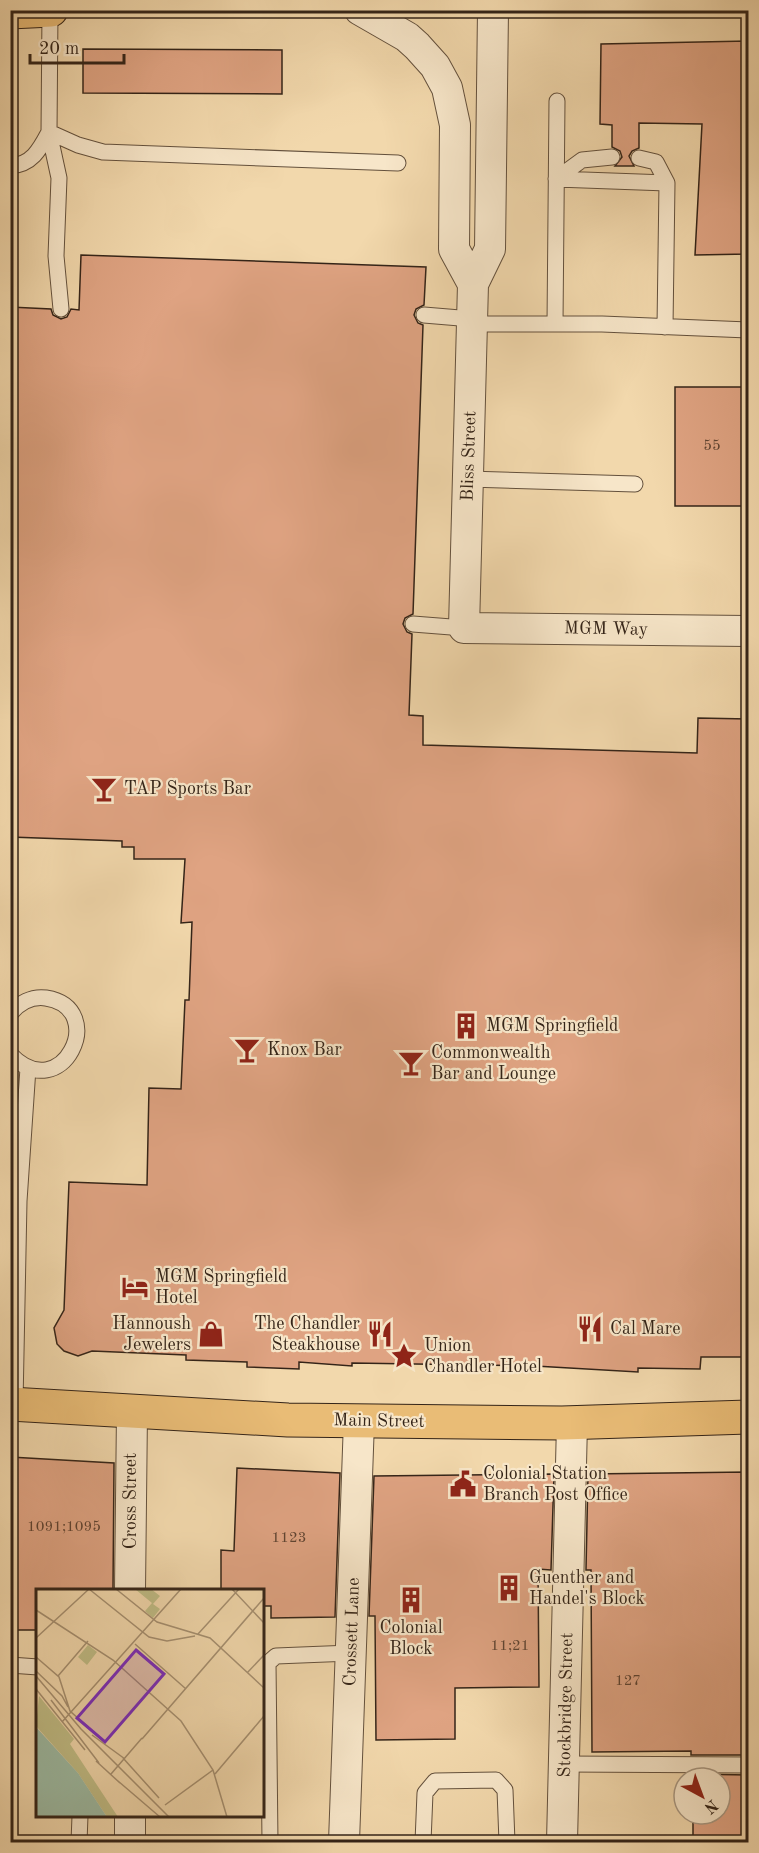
<svg xmlns="http://www.w3.org/2000/svg" width="759" height="1853" viewBox="0 0 759 1853" font-family="'Old Standard TT',serif">
	<style>
		.building { fill: #dfa382; stroke: #342418; stroke-width: 1.5 }
		.lines { fill: none; stroke-linecap: round; stroke-linejoin: round }
		.service-casing { stroke: #64513d; stroke-width: 17 }
		.minor-casing { stroke: #64513d; stroke-width: 32 }
		.primary-casing { stroke: #342418; stroke-width: 35 }
		.service { stroke: #f7e6c9; stroke-width: 15 }
		.minor { stroke: #f7e6c9; stroke-width: 30 }
		.primary { stroke: #e9bc76; stroke-width: 33 }
		.labels { text-anchor: middle; dominant-baseline: central; stroke-width: 4.5; stroke-linejoin: round; paint-order: stroke }
		.number-label { font-size: 15px; fill: #5f4432 }
		.street-label { font-size: 18px; fill: #342418; stroke: #f7e6c9 }
		.poi-label { font-size: 18px; fill: #342418; stroke: #f7e6c9; text-anchor: start }
		.inset-road { fill: none; stroke: #a69071; stroke-width: 1.5 }
		.view { fill: #7b2cbf; fill-opacity: 0.15; stroke: #7b2cbf; stroke-width: 3 }
		.inset-edge { fill: none; stroke: #342418; stroke-width: 3 }
	</style>
	<rect width="100%" height="100%" fill="#f2d8ac"/>
	<filter id="stains"><feTurbulence type="fractalNoise" baseFrequency=".00333" numOctaves="4"/><feColorMatrix values="0 0 0 0 .2 0 0 0 0 .09 0 0 0 0 .02 0 0 0 .5 -.17"/></filter>
	<radialGradient id="worn" r=".72"><stop offset=".6" stop-color="#630" stop-opacity="0"/><stop offset="1" stop-color="#630" stop-opacity=".3"/></radialGradient>
	<path class="building" d="M748 41V254L695 255 702 124 639 123V148L632 151 629 156 634 166H615L622 157 620 151 612 147V125L600 124 601 44Z
		M83 49 282 50V94L83 93Z
		M81 255 426 267 424 305 416 309 414 315 418 323 423 325 413 614 405 618 403 624 407 632 412 634 409 715 423 716V745L697 753 698 718 748 719V1357H701L700 1369 638 1368V1372L535 1366 352 1363V1366L299 1362V1369L247 1367V1362L186 1360V1355L92 1351 78 1356 64 1351 57 1344 54 1328 64 1310 69 1182 147 1185 149 1088 181 1089 185 1000H189L192 922 181 923 185 859H134V847H122V841L10 837V307L51 309 53 315 61 319 67 317 71 309 79 310Z
		M675 387H748V506H675Z
		M10 1457 114 1463 113 1590H38V1630H10Z
		M237 1468 340 1473 335 1617 271 1618V1606H262V1590H221V1550L234 1551Z
		M748 1472V1755H691V1751L592 1752 591 1570H586L588 1474Z
		M554 1474 551 1570 538 1569 539 1687 455 1688V1739L376 1740 375 1616H369L374 1476Z
		M691 1774 748 1775V1842H693V1814H720V1778H691Z"/>
	<g class="lines">
		<g class="service-casing">
			<path id="service" d="M50 11 49 132 59 178 56 256 61 309
				M49 132 78 145 103 152 398 163
				M639 158 656 162 667 183 665 327
				M10 166C32 165 40 149 49 132
				M556 179 667 183
				M556 179 582 160 612 157
				M424 315 472 319
				M473 324H602L748 330
				M555 324 557 101
				M468 479 635 484
				M413 624 464 628
				M10 1014C19 1003 32 996 46 998 110 1008 62 1109 10 1054
				M15 1404 19 1201 28 1068
				M10 1665 38 1667
				M564 1764 748 1765
				M79 1842 80 1816
				M270 1842 268 1663 276 1656 351 1653
				M423 1842 425 1793 435 1781 496 1780 505 1790 507 1842"/>
		</g>
		<g class="minor-casing">
			<path id="minor" d="M360 10 407 37 417 46 435 66 447 88 455 125 454 249 473 284
				M493 10 490 249 473 284 464 628 748 631
				M130 1590 132 1412
				M130 1816V1842
				M344 1842 359 1421
				M562 1842 572 1423"/>
		</g>
		<g class="primary-casing">
			<path id="primary" d="M10 12 51 10
				M10 1404 288 1420 562 1423 748 1417"/>
		</g>
		<use href="#service" class="service"/>
		<use href="#minor" class="minor"/>
		<use href="#primary" class="primary"/>
	</g>
	<defs>
		<g id="bar-bare" transform="scale(2.07)"><path d="M-6-5H6L.8 .8V4.5H3.5V6h-7V4.5H-.8V.8Z" fill="#8f2418" stroke="#f7e6c9" stroke-width="2.5" paint-order="stroke"/></g>
		<g id="building-bare" transform="scale(2.07)"><path d="M-4-6H4V6H1V3H-1V6H-4ZM-2.5-4.3h1.7v1.8h-1.7ZM.8-4.3h1.7v1.8H.8ZM-2.5-1h1.7V.8h-1.7ZM.8-1h1.7V.8H.8Z" fill="#8f2418" stroke="#f7e6c9" stroke-width="2.5" paint-order="stroke"/></g>
		<g id="hotel-bare" transform="scale(2.07)"><path d="M-6-4.5h1.5V1H6V5H4.5V3h-9V5H-6ZM-4 0a1.8 1.8 0 1 1 3.6 0ZM.5 0V-2.5h3Q6-2.5 6 0Z" fill="#8f2418" stroke="#f7e6c9" stroke-width="2.5" paint-order="stroke"/></g>
		<g id="restaurant-bare" transform="scale(2.07)"><path d="M-5-6h1v4h1v-4h1v4h1v-4h1v5L-1.5 .5V6h-2V.5L-5-1ZM5-6V6H3V1.5H1.5Q1.5-4 5-6Z" fill="#8f2418" stroke="#f7e6c9" stroke-width="2.5" paint-order="stroke"/></g>
		<g id="shop-bare" transform="scale(2.07)"><path d="M-5-2.5h2.3a2.7 3.5 0 0 1 5.4 0H5L5.5 6h-11ZM-1.5-2.5h3a1.5 2.3 0 0 0-3 0Z" fill="#8f2418" stroke="#f7e6c9" stroke-width="2.5" paint-order="stroke"/></g>
		<g id="sight-bare" transform="scale(2.07)"><path d="M0-6L1.8-2.2L6-1.7L2.9 1.2L3.7 5.4L0 3.3L-3.7 5.4L-2.9 1.2L-6-1.7L-1.8-2.2Z" fill="#8f2418" stroke="#f7e6c9" stroke-width="2.5" paint-order="stroke"/></g>
		<g id="civic-bare" transform="scale(2.07)"><path d="M-.6-6.5H3V-4.5H.6V-3L4-1V1h2V6H-6V1h2V-1L-.6-3ZM-1.2 2.5V6h2.4V2.5Z" fill="#8f2418" stroke="#f7e6c9" stroke-width="2.5" paint-order="stroke"/></g>
	</defs>
	<g fill-rule="evenodd">
		<use href="#bar-bare" x="104" y="789"/>
		<use href="#building-bare" x="466" y="1026"/>
		<use href="#bar-bare" x="247" y="1050"/>
		<use href="#bar-bare" x="411" y="1063"/>
		<use href="#hotel-bare" x="135" y="1287"/>
		<use href="#restaurant-bare" x="590" y="1329"/>
		<use href="#shop-bare" x="211" y="1334"/>
		<use href="#restaurant-bare" x="380" y="1334"/>
		<use href="#sight-bare" x="404" y="1356"/>
		<use href="#civic-bare" x="463" y="1484"/>
		<use href="#building-bare" x="509" y="1588"/>
		<use href="#building-bare" x="411" y="1600"/>
	</g>
	<g class="labels">
		<g class="number-label">
			<text x="712" y="446">55</text>
			<text x="64" y="1527">1091;1095</text>
			<text x="289" y="1538">1123</text>
			<text x="510" y="1646">11;21</text>
			<text x="628" y="1681">127</text>
		</g>
		<g class="street-label">
			<text transform="translate(469 456) rotate(-88)">Bliss Street</text>
			<text transform="translate(606 629) rotate(1)">MGM Way</text>
			<text transform="translate(379 1421) rotate(1)">Main Street</text>
			<text transform="translate(131 1501) rotate(-90)">Cross Street</text>
			<text transform="translate(352 1632) rotate(-88)">Crossett Lane</text>
			<text transform="translate(566 1705) rotate(-89)">Stockbridge Street</text>
		</g>
		<g class="poi-label">
			<text x="124" y="789">TAP Sports Bar</text>
			<text x="486" y="1026">MGM Springfield</text>
			<text x="267" y="1050">Knox Bar</text>
			<text x="431" y="1053">Commonwealth<tspan x="431" dy="21">Bar and Lounge</tspan></text>
			<text x="155" y="1277">MGM Springfield<tspan x="155" dy="21">Hotel</tspan></text>
			<text x="191" y="1324" text-anchor="end">Hannoush<tspan x="191" dy="21">Jewelers</tspan></text>
			<text x="360" y="1324" text-anchor="end">The Chandler<tspan x="360" dy="21">Steakhouse</tspan></text>
			<text x="610" y="1329">Cal Mare</text>
			<text x="424" y="1346">Union<tspan x="424" dy="21">Chandler Hotel</tspan></text>
			<text x="483" y="1474">Colonial Station<tspan x="483" dy="21">Branch Post Office</tspan></text>
			<text x="529" y="1578">Guenther and<tspan x="529" dy="21">Handel's Block</tspan></text>
			<text x="411" y="1628" text-anchor="middle">Colonial<tspan x="411" dy="21">Block</tspan></text>
		</g>
	</g>
	<g transform="translate(36 1589)">
		<rect width="228" height="228" fill="#f2d8ac"/>
		<path d="M99 0H115L124 7 117 15 124 20 117 29 109 22 116 14ZM52 56 61 63 51 76 42 68ZM3 107 38 150 34 155 82 228H71L42 184 0 137Z" fill="#c0bd86"/>
		<path d="M0 138 42 184 71 228H0Z" fill="#9cbba4"/>
		<path class="inset-road" d="M53 0 113 48 131 52 159 47M80 0 121 33 174 49 228 99M196 0 228 34M0 21 77 71 145 132 177 181 191 228M162 45 203 0M0 49 53 0M99 55 150 100M0 68 23 88 34 122 62 147M0 82 26 107 32 118M211 84 228 66M0 87 45 140 133 228M22 87 52 52M0 100 49 161M15 111 63 174M26 133 145 0M56 146 89 170M106 150 228 9M87 169 123 209M60 172 84 194M75 185 106 149M179 185 228 127M82 192 124 228M129 216 177 181"/>
		<path class="view" d="M100 61 128 85 69 153 41 129Z"/>
		<rect width="228" height="228" class="inset-edge"/>
	</g>
	<rect width="759" height="1853" fill="none" stroke="#f2d8ac" stroke-width="36"/>
	<rect x="12" y="12" width="735" height="1829" fill="none" stroke="#342418" stroke-width="3"/>
	<rect x="18" y="18" width="723" height="1817" fill="none" stroke="#342418" stroke-width="1.5"/>
	<g transform="translate(702 1796) rotate(139)"><circle r="28" fill="#f7e6c9" stroke="#a99882" stroke-width="1.5"/>
	<path d="M0-4.5L10 22L0 15L-10 22Z" fill="#8f2418"/>
	<text y="-9" font-size="16" font-weight="bold" text-anchor="middle" fill="#342418">N</text>
	</g>
	<path d="M30 54v9h94v-9" fill="none" stroke="#342418" stroke-width="3"/>
	<text x="39" y="54" font-size="18" fill="#342418" stroke="#f7e6c9" stroke-width="4.5" paint-order="stroke">20 m</text>
	<rect width="100%" height="100%" filter="url(#stains)"/>
	<rect width="100%" height="100%" fill="url(#worn)"/>
</svg>
